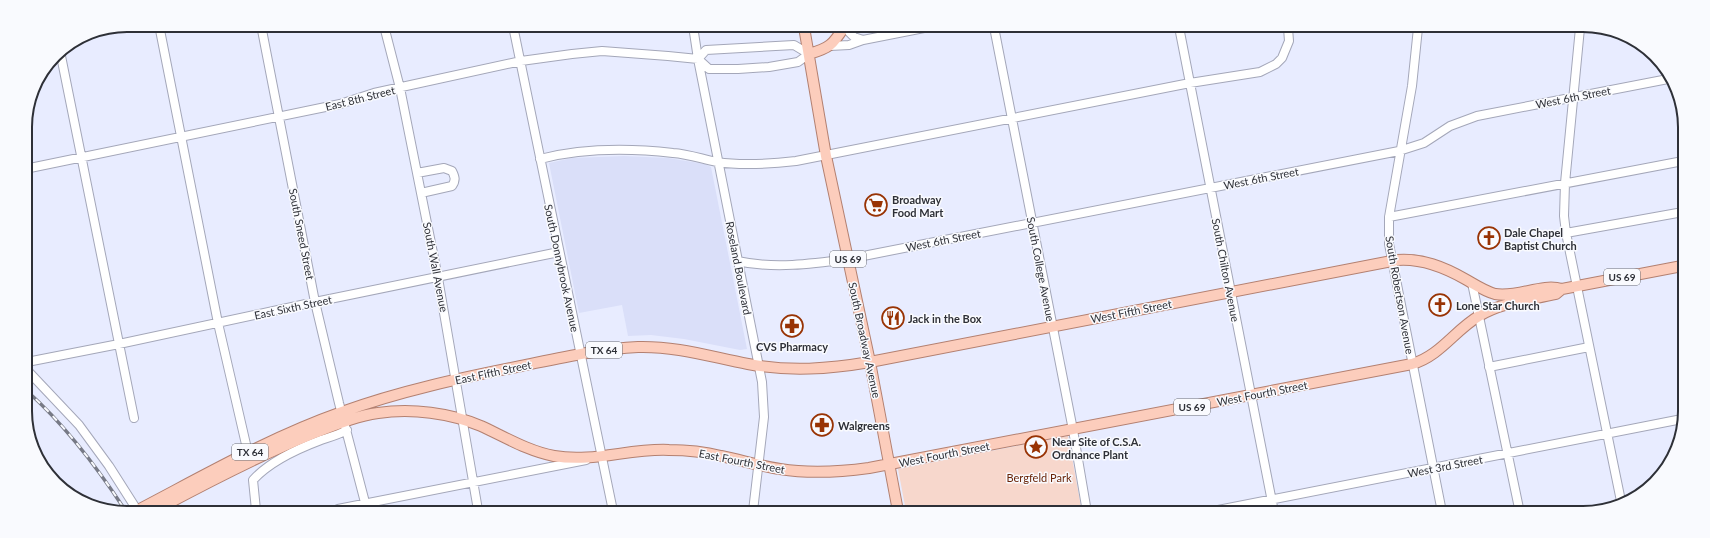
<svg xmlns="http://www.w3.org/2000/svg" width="1710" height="538" viewBox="0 0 1710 538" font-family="Lato,sans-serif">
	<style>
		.built { fill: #dadff9 }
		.green { fill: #f7d7cc }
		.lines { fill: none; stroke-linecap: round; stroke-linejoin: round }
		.minor-casing { stroke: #a4a7b9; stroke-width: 10 }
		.major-casing { stroke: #b38071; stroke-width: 12 }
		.minor { stroke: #fff; stroke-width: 8 }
		.major { stroke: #fccdbc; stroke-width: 10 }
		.rail-casing { stroke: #777a86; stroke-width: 3.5 }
		.rail { stroke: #f9fafe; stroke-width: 2; stroke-dasharray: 6; stroke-linecap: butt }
		.labels { text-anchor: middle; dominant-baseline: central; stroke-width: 3; stroke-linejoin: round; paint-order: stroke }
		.shield { fill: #f9fafe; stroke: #6b6d73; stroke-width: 1 }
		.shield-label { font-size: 10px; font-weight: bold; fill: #2e3037 }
		.street-label { font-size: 11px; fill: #2e3037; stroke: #f9fafe }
		.poi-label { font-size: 11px; font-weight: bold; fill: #2e3037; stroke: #f9fafe; text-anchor: start }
		.park-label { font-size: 11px; fill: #692408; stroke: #f9fafe }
		.rim { fill: none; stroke: #2e3037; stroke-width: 2 }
	</style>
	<rect width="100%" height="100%" fill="#e8ecff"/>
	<path class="built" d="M624 156 668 158 705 164 711 167 747 349 740 350 684 339 651 335 628 336 622 305 579 313 549 163 572 158Z"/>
	<path class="green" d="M1068 436 1082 512 906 511 898 469Z"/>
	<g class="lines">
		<g class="minor-casing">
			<path id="minor" d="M159 25 218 323 248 453
				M261 25 315 302 339 403 367 510
				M384 26 400 88 438 278 478 510
				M513 26 613 511
				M693 26 698 59 762 382 764 417 753 511
				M844 27 854 37 863 40
				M994 27 1073 430 1087 512
				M1179 27 1274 512
				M1418 28 1412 86 1389 217V244L1442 512
				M1580 28 1565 183 1564 216 1566 233 1621 501
				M830 46 849 45 863 40 929 27
				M60 51 134 418
				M540 159C583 148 628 148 673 153 688 154 702 159 717 162 743 166 770 164 796 161L1190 83 1260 72 1276 64 1282 58 1289 41 1288 28
				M25 169 340 104 374 93 521 61 572 54 602 51 668 56 698 59 709 69H738L769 67 798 62 809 54 794 45 706 50 698 59
				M417 173 444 168 452 171C455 177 456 180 452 186L421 193
				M1389 217 1683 161
				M1566 233 1683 212
				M737 261C774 269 811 264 848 259L1399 151 1424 143 1450 126 1477 116 1668 79
				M1472 283 1520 513
				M27 362 119 344 315 302 559 252
				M1489 367 1589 347
				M27 370 79 425 109 466 137 510
				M338 509 586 460
				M256 510 253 480C270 461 297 449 321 440 330 437 338 435 347 430
				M1208 512 1682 419"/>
		</g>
		<g class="major-casing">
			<path id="major" d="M804 27 826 156 870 362 898 511
				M809 54C829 48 833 45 844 27
				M138 510C205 475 271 437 342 412 400 391 461 378 521 366 560 358 599 349 638 347 677 346 711 357 748 364 790 372 829 369 870 362L1397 260C1422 258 1444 267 1465 279 1474 284 1484 291 1495 294 1518 298 1541 283 1562 289L1682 266
				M156 510C208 482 260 455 314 433 335 425 356 416 378 413 412 408 450 413 481 426 505 437 528 451 554 456 593 463 630 448 669 450 686 450 705 452 721 456 741 460 760 466 780 469 810 474 840 472 869 468L1412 364C1440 356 1455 330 1479 316 1502 302 1530 300 1556 294L1562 289"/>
		</g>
		<use href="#minor" class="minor"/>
		<use href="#major" class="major"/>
		<g class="rail-casing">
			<path id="rail" d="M27 391C65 425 97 467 125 510"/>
		</g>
		<use href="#rail" class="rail"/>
	</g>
	<defs>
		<g id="supermarket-ring" transform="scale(1.15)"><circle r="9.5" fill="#f9fafe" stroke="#983304" stroke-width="1.5"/><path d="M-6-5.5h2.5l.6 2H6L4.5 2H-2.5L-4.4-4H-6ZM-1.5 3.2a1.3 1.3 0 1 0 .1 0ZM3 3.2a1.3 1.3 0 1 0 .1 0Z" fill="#983304"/></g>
		<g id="church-ring" transform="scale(1.15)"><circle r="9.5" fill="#f9fafe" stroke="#983304" stroke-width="1.5"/><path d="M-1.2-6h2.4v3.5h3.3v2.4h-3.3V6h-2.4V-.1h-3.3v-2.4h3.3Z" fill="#983304"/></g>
		<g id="restaurant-ring" transform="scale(1.15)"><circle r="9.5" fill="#f9fafe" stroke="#983304" stroke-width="1.5"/><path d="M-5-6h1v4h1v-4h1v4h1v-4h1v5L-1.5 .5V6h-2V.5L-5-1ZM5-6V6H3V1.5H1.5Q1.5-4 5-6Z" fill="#983304"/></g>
		<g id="pharmacy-ring" transform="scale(1.15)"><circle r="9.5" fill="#f9fafe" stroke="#983304" stroke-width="1.5"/><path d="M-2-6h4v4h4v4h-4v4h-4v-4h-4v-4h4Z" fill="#983304"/></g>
		<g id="sight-ring" transform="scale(1.15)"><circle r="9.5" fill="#f9fafe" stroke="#983304" stroke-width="1.5"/><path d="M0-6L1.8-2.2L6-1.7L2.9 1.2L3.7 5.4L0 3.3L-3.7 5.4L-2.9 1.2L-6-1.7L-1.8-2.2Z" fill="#983304"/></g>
	</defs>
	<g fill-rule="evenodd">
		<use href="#supermarket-ring" x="876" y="205"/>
		<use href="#church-ring" x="1489" y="238"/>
		<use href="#church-ring" x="1440" y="305"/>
		<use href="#restaurant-ring" x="893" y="318"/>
		<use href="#pharmacy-ring" x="792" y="326"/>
		<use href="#pharmacy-ring" x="822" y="425"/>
		<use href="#sight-ring" x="1036" y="447"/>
	</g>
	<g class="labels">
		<g class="shield">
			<rect x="830" y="251" width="36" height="16" rx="3"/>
			<rect x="1604" y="269" width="36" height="16" rx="3"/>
			<rect x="586" y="342" width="36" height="16" rx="3"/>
			<rect x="1174" y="399" width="36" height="16" rx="3"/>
			<rect x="232" y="444" width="36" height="16" rx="3"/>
		</g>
		<g class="shield-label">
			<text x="848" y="259">US 69</text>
			<text x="1622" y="277">US 69</text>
			<text x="604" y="350">TX 64</text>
			<text x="1192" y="407">US 69</text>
			<text x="250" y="452">TX 64</text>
		</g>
		<g class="street-label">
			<text transform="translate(1573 97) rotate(-11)">West 6th Street</text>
			<text transform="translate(360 98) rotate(-14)">East 8th Street</text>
			<text transform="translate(1261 178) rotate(-11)">West 6th Street</text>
			<text transform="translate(302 234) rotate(79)">South Sneed Street</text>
			<text transform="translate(943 240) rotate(-11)">West 6th Street</text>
			<text transform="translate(436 267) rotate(79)">South Wall Avenue</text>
			<text transform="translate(562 268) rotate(78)">South Donnybrook Avenue</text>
			<text transform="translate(739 268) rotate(79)">Roseland Boulevard</text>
			<text transform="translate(1041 269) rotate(79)">South College Avenue</text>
			<text transform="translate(1226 270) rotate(79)">South Chilton Avenue</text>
			<text transform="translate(1400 295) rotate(80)">South Robertson Avenue</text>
			<text transform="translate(293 307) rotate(-12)">East Sixth Street</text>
			<text transform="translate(1131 311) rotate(-11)">West Fifth Street</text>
			<text transform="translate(865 340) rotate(78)">South Broadway Avenue</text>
			<text transform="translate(493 372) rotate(-12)">East Fifth Street</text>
			<text transform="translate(1262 393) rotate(-11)">West Fourth Street</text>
			<text transform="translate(944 454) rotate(-11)">West Fourth Street</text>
			<text transform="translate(742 461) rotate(11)">East Fourth Street</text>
			<text transform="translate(1445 466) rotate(-11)">West 3rd Street</text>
		</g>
		<g class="poi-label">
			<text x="892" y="199">Broadway<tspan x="892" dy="13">Food Mart</tspan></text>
			<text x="1504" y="232">Dale Chapel<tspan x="1504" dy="13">Baptist Church</tspan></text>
			<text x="1456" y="305">Lone Star Church</text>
			<text x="908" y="318">Jack in the Box</text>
			<text x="792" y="346" text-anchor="middle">CVS Pharmacy</text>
			<text x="838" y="425">Walgreens</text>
			<text x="1052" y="441">Near Site of C.S.A.<tspan x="1052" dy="13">Ordnance Plant</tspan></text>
		</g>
		<g class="park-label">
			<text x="1039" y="477">Bergfeld Park</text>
		</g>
	</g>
	<path d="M0 0H1710V538H0ZM127 32H1583A95 95 0 0 1 1678 127V411A95 95 0 0 1 1583 506H127A95 95 0 0 1 32 411V127A95 95 0 0 1 127 32Z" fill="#f9fafe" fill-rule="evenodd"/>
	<path class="rim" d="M127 32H1583A95 95 0 0 1 1678 127V411A95 95 0 0 1 1583 506H127A95 95 0 0 1 32 411V127A95 95 0 0 1 127 32Z"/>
</svg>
